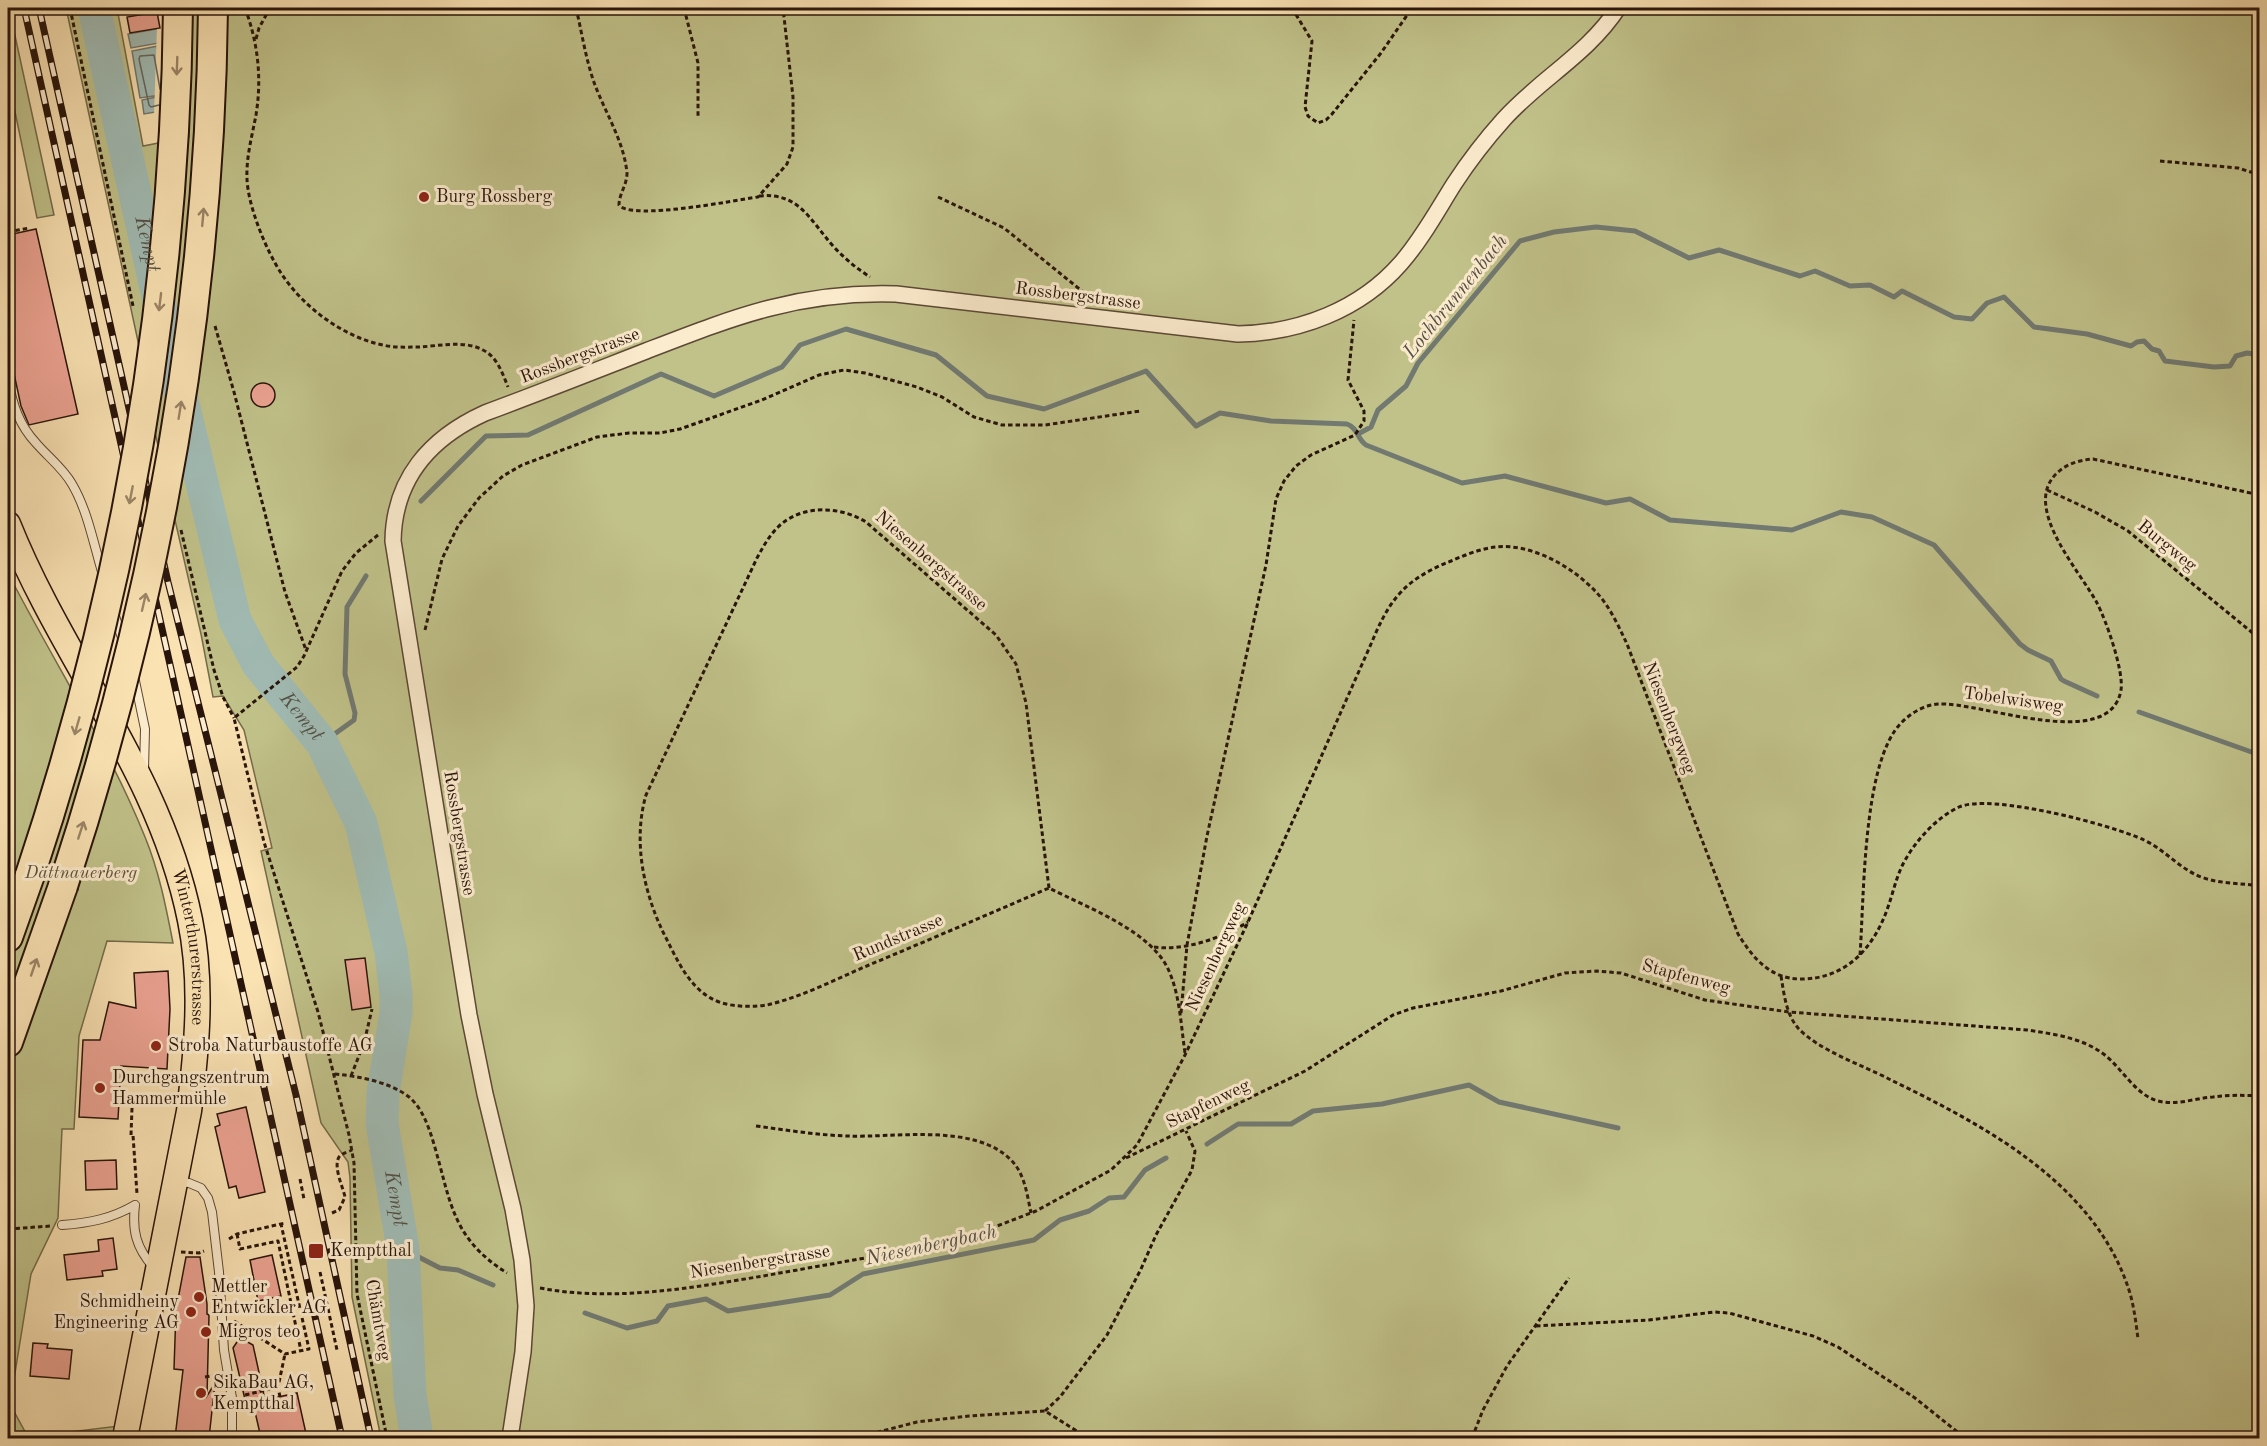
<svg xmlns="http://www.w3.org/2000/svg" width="2267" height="1446" viewBox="0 0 2267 1446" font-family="'Old Standard TT',serif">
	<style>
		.green { fill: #c1c28a; stroke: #746b4a; stroke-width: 1.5 }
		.water { fill: #a1bcb5; stroke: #717971; stroke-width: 1.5 }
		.pier { fill: #fae2b3 }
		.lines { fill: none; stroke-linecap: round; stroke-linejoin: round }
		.shore { stroke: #646860; stroke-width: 1.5 }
		.stream { stroke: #717971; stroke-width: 5 }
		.river { stroke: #a1bcb5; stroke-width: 33 }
		.building { fill: #eda393; stroke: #28140b; stroke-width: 1.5 }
		.service-casing { stroke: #5c4835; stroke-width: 10 }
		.minor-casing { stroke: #5c4835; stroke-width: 18 }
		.primary-casing { stroke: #28140b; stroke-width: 27 }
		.motorway-casing { stroke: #28140b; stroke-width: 32 }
		.path { stroke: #28140b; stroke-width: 3; stroke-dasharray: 4.5 3; stroke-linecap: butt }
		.service { stroke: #fcecce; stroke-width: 8 }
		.minor { stroke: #fcecce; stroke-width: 15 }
		.primary { stroke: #fae2b3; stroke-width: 24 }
		.motorway { stroke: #fae2b3; stroke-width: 28 }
		.rail-casing { stroke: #28140b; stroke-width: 7 }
		.rail { stroke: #fcecce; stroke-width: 4.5; stroke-dasharray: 14; stroke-linecap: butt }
		.motorway-bridge-casing { stroke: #28140b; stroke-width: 32; stroke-linecap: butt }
		.motorway-bridge { stroke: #fae2b3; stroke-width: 28 }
		.oneway { stroke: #9c8567 }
		.poi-dot { fill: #8f2418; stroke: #fcecce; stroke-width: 2 }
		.labels { text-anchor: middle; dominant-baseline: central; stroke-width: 6; stroke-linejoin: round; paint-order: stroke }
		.poi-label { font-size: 18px; fill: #28140b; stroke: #fcecce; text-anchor: start }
		.street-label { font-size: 18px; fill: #28140b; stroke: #fcecce }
		.park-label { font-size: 18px; font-style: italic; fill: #5e5137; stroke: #fcecce }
		.water-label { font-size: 20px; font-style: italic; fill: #524f46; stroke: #fcecce }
	</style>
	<rect width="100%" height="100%" fill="#fae2b3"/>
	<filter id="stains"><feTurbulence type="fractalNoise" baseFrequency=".00333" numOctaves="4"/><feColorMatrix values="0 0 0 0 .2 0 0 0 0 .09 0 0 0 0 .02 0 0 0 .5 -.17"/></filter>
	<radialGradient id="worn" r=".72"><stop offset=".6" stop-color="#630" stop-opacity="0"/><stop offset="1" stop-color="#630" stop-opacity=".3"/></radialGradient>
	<path class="green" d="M8 8H9L54 215 37 218 8 78Z
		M66 8H117L143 146 189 137 165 8H2259V1438H381L352 1297 350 1178 348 1162 321 1123 261 851 272 848 244 730 223 696 213 697 201 634 149 406 139 346Z
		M8 573C53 661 108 745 145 837 159 871 166 907 173 943L107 941 79 1036 74 1129H62L58 1218 31 1274 10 1404 28 1437 127 1425 125 1438H8Z"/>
	<path class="water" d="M162 28 165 42 131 48 128 34Z
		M158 46 167 94 140 98 132 51Z
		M166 95 168 110 144 114 142 100Z"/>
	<path class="pier" d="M163 25 166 44 161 45 170 93 169 113 154 115 157 26Z"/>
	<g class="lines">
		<path class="shore" d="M159 105 151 107 149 105 139 59 140 56 154 55 160 89"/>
		<path class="stream" d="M1358 434 1371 427 1378 410 1406 386 1418 363 1520 241 1554 232 1596 227 1635 231 1689 258 1719 250 1800 276 1815 271 1850 286 1870 285 1894 297 1902 291 1954 317 1972 319 1987 303 2004 297 2034 327 2087 334 2131 346 2137 342 2144 341 2152 349 2159 351 2165 361 2214 367 2230 366 2236 356 2247 353 2260 355
			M421 501 486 436 528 435 661 374 714 396 782 367 800 345 846 329 936 355 987 396 1044 409 1146 371 1196 426 1220 413 1271 421 1347 424C1358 428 1357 439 1366 445L1462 483 1505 476 1606 503 1630 499 1670 520 1792 530 1841 512 1872 517 1934 545 2020 644 2028 650 2051 661 2061 679 2064 681 2097 696
			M2139 712 2260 755
			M322 743 354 720 355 713 345 674 347 607 366 576
			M1207 1144 1238 1124H1291L1313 1111 1382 1104 1469 1085 1499 1102 1618 1128
			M403 1249 440 1268 458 1270 493 1285
			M585 1313 627 1328 657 1321 668 1306 706 1299 728 1311 830 1295 863 1274 1034 1240 1060 1220 1089 1211 1109 1198 1124 1197 1145 1170 1166 1158"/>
		<path class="river" id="s1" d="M94 8 166 333 235 620 258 664 322 743 361 823 391 952 396 994V1013L383 1093 382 1123 403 1249 410 1395 417 1438"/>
	</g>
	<path class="building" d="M157 12 160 28 130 33 127 17Z
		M36 229 78 414 29 425 21 406 8 346V235Z
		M251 395a12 12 0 1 1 24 0a12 12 0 1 1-24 0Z
		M365 958 371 1007 352 1010 345 960Z
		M168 971 170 1009 167 1069 121 1066 118 1119 79 1117 83 1040H100L109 1002 136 1008 134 973Z
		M246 1107 265 1192 239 1198 236 1186 229 1188 215 1127 220 1125 217 1114Z
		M116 1160 117 1189 86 1190 85 1161Z
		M113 1238 117 1269 102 1271 103 1276 67 1280 64 1255 99 1251 98 1240Z
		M272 1255 281 1296 258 1301 250 1260Z
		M186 1257H200L207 1304V1314L209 1315 207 1396 215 1383 209 1438H175L183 1370 174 1369 176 1310Z
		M244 1340 253 1345 265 1400 255 1402 297 1393 307 1438H261L253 1403 246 1404 233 1348 237 1342Z
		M33 1343 48 1344 47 1348 72 1350 69 1379 30 1376Z"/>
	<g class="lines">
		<g class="service-casing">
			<path id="service" d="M8 381C13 405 19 425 36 443 48 457 63 468 72 484 88 511 94 546 103 575
				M114 613 123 641
				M134 676 145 729 144 770
				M179 1182 189 1183 201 1188 208 1198 212 1212 219 1272 224 1350 232 1398V1438
				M135 1205C132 1231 136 1247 153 1267
				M62 1225C89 1223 111 1219 135 1205"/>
		</g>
		<g class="minor-casing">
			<path id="minor" d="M510 1438 523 1352 526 1306 522 1260 513 1209 485 1094 469 1015 393 541C394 479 430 438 485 413 539 393 592 372 646 351 734 317 799 291 896 294L1238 334C1299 333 1360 310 1401 263 1422 239 1437 211 1454 184 1469 161 1486 139 1504 119 1540 79 1588 54 1618 8"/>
		</g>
		<g class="primary-casing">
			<g id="primary">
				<path id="s2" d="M8 524C63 662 160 771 190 920 203 983 197 1048 189 1111L125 1438"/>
			</g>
		</g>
		<g class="motorway-casing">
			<path id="motorway" d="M8 937 30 875
				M8 1042 63 886"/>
		</g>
		<path class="path" d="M70 8 133 306
			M245 8C258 43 262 78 256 115 252 136 246 158 247 179 248 206 266 250 281 273 303 307 343 337 383 345 395 348 407 347 419 347 439 346 465 340 483 350 497 357 502 372 508 387
			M576 8C582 33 586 61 595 85 606 114 624 142 627 173 627 185 619 194 619 205 631 221 736 200 758 197L787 164 793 147V97L783 8
			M684 8 698 63V116
			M1292 8 1312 41 1305 107 1308 116 1318 123 1326 120 1332 114 1381 53 1412 8
			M256 39 259 28 270 8
			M2160 161 2238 168 2260 175
			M759 196C799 192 810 220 833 246 844 258 856 268 870 277
			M938 197 1004 228 1093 300
			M8 232 29 228
			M215 326 234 392 285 592 306 650
			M2047 490 2095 512 2128 531 2260 639
			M181 530 214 670 223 697 234 718
			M378 535 356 553 342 571 304 656 297 667 234 718 264 842 318 1012 349 1135 354 1163 357 1294 387 1438
			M425 630 442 559 458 526 479 498 503 476 522 465 597 437 629 433H660L680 429 762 400 819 375 844 370 865 373 917 387 942 397 974 417 1002 425H1045L1140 411
			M1049 888 1026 703 1016 664 996 635 866 522C840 506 802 504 778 527 769 536 763 547 757 558L646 795C633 840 643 890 663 932 677 959 690 993 722 1003 736 1007 753 1007 767 1005 802 997 836 979 869 965 929 940 989 914 1049 888 1086 907 1152 931 1169 971 1180 996 1181 1026 1185 1053
			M1154 947C1185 951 1222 938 1248 922
			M1860 955C1864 898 1863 779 1894 732 1903 718 1921 705 1938 704 1979 701 2110 754 2121 690 2124 671 2106 620 2097 603 2080 571 2022 508 2056 474 2066 464 2079 460 2093 459L2260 495
			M1781 976C1784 994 1786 1014 1798 1028 1818 1050 1862 1065 1889 1079 1983 1125 2094 1182 2129 1290 2134 1306 2136 1323 2138 1339
			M1181 1013 1187 945 1207 836 1266 565 1276 499 1284 481 1296 466 1311 455 1355 435 1364 421V411L1348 380 1354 320
			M335 1074C358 1076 390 1082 409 1097 422 1108 428 1125 433 1141 451 1200 450 1237 507 1273
			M351 1076 364 1043 372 1009
			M132 1108 131 1135H133L137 1194
			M756 1126C786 1130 816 1135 847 1136 894 1138 973 1123 1010 1159 1025 1173 1027 1195 1031 1213
			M1126 1158 1305 1071 1393 1015 1413 1008 1501 991 1565 973 1597 971 1621 973 1705 1000 1789 1012 2027 1030C2054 1034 2084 1038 2106 1056 2123 1070 2136 1095 2158 1101 2177 1106 2195 1098 2213 1097 2228 1095 2244 1095 2260 1096
			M300 1179 304 1199
			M332 1213 339 1210 345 1197C343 1187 333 1167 339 1157 342 1153 348 1152 352 1150
			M8 1229 51 1226
			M237 1234 240 1249 278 1241 301 1351
			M229 1239 237 1234 285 1223
			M181 1252 199 1253 204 1251
			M320 1272 337 1350
			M540 1288C613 1302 691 1288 763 1276 814 1267 865 1258 916 1249L979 1233 1036 1211 1111 1170 1137 1145 1185 1055 1248 922 1371 644C1379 625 1387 607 1401 592 1414 578 1433 568 1451 561 1465 555 1480 549 1495 547 1532 543 1573 567 1597 593 1610 607 1619 627 1627 644L1738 934C1753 958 1770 979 1801 979 1846 979 1874 948 1888 907 1893 893 1896 878 1903 864 1915 841 1936 818 1959 807 1991 793 2112 825 2144 840 2165 850 2180 869 2201 877 2220 884 2240 883 2260 886
			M234 1321 285 1354 309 1349 281 1224
			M1536 1326 1649 1320 1714 1312 1729 1313 1813 1336 1838 1347 1915 1398 1965 1438
			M205 1377 217 1375
			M245 1395 278 1387
			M280 1397 278 1387 285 1354
			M1045 1411 1060 1397 1107 1335 1141 1269 1156 1235 1192 1170 1195 1151 1186 1131
			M855 1438 917 1422 969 1416 1045 1411 1088 1438
			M1472 1438 1483 1410 1507 1366 1569 1278"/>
		<use href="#service" class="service"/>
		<use href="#minor" class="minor"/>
		<use href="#primary" class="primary"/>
		<use href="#motorway" class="motorway"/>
		<g class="rail-casing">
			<path id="rail" d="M24 8 342 1438
				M39 8 168 582 296 1095 371 1438"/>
		</g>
		<use href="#rail" class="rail"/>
		<g class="motorway-bridge-casing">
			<path id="motorway-bridge" d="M30 875C124 593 175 306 178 8
				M63 886C157 600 210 309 213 8"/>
		</g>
		<use href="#motorway-bridge" class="motorway-bridge"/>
	</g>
	<defs><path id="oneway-shaft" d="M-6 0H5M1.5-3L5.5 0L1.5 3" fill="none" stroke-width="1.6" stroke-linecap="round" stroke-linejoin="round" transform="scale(1.5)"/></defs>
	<g class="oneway">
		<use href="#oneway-shaft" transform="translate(177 66) rotate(92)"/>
		<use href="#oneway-shaft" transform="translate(203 217) rotate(-85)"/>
		<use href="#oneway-shaft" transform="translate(160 302) rotate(97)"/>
		<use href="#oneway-shaft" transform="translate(180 410) rotate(-81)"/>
		<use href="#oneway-shaft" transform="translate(131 495) rotate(101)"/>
		<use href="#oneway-shaft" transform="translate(144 602) rotate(-77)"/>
		<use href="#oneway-shaft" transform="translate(77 726) rotate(106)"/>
		<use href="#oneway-shaft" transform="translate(81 830) rotate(-72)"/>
		<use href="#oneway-shaft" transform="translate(34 967) rotate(-71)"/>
	</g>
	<g class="poi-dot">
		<circle cx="424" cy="197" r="6"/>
		<circle cx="156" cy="1046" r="6"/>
		<circle cx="100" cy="1088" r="6"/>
		<rect x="308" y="1243" width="16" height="16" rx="3"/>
		<circle cx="199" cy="1297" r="6"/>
		<circle cx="191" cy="1312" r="6"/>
		<circle cx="206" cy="1332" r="6"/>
		<circle cx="201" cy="1393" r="6"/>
	</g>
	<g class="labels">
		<g class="poi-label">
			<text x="436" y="197">Burg Rossberg</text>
			<text x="168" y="1046">Stroba Naturbaustoffe AG</text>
			<text x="112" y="1078">Durchgangszentrum<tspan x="112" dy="21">Hammermühle</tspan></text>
			<text x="330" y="1251">Kemptthal</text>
			<text x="211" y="1287">Mettler<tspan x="211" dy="21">Entwickler AG</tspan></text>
			<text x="179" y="1302" text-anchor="end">Schmidheiny<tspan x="179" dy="21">Engineering AG</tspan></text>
			<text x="218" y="1332">Migros teo</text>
			<text x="213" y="1383">SikaBau AG,<tspan x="213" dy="21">Kemptthal</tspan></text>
		</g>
		<g class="street-label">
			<text transform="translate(1078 296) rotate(7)">Rossbergstrasse</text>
			<text transform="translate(580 356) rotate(-21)">Rossbergstrasse</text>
			<text transform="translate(2167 546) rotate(39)">Burgweg</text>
			<text transform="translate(931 561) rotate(41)">Niesenbergstrasse</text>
			<text transform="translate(2013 700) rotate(8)">Tobelwisweg</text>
			<text transform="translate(1669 718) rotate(69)">Niesenbergweg</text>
			<text transform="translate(459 833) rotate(81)">Rossbergstrasse</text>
			<text transform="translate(898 938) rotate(-23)">Rundstrasse</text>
			<text stroke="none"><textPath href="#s2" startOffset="464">Winterthurerstrasse</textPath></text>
			<text transform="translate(1216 957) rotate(-65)">Niesenbergweg</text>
			<text transform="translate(1686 977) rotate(15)">Stapfenweg</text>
			<text transform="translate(1208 1104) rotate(-26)">Stapfenweg</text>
			<text transform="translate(760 1262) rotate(-9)">Niesenbergstrasse</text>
			<text transform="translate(378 1320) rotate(80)">Chämtweg</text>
		</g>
		<g class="park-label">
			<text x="81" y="873">Dättnauerberg</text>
		</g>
		<g class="water-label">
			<text stroke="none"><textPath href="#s1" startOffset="242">Kempt</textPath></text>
			<text transform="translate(1456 297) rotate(-51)">Lochbrunnenbach</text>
			<text stroke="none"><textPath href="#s1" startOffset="746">Kempt</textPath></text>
			<text stroke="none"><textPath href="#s1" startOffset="1250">Kempt</textPath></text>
			<text transform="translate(931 1246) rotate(-12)">Niesenbergbach</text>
		</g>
	</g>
	<rect width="2267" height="1446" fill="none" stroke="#fae2b3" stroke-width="30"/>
	<rect x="9" y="9" width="2249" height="1428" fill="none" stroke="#28140b" stroke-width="3"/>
	<rect x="15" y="15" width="2237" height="1416" fill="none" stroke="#28140b" stroke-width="1.5"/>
	<rect width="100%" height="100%" filter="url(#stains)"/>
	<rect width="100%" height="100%" fill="url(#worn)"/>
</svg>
